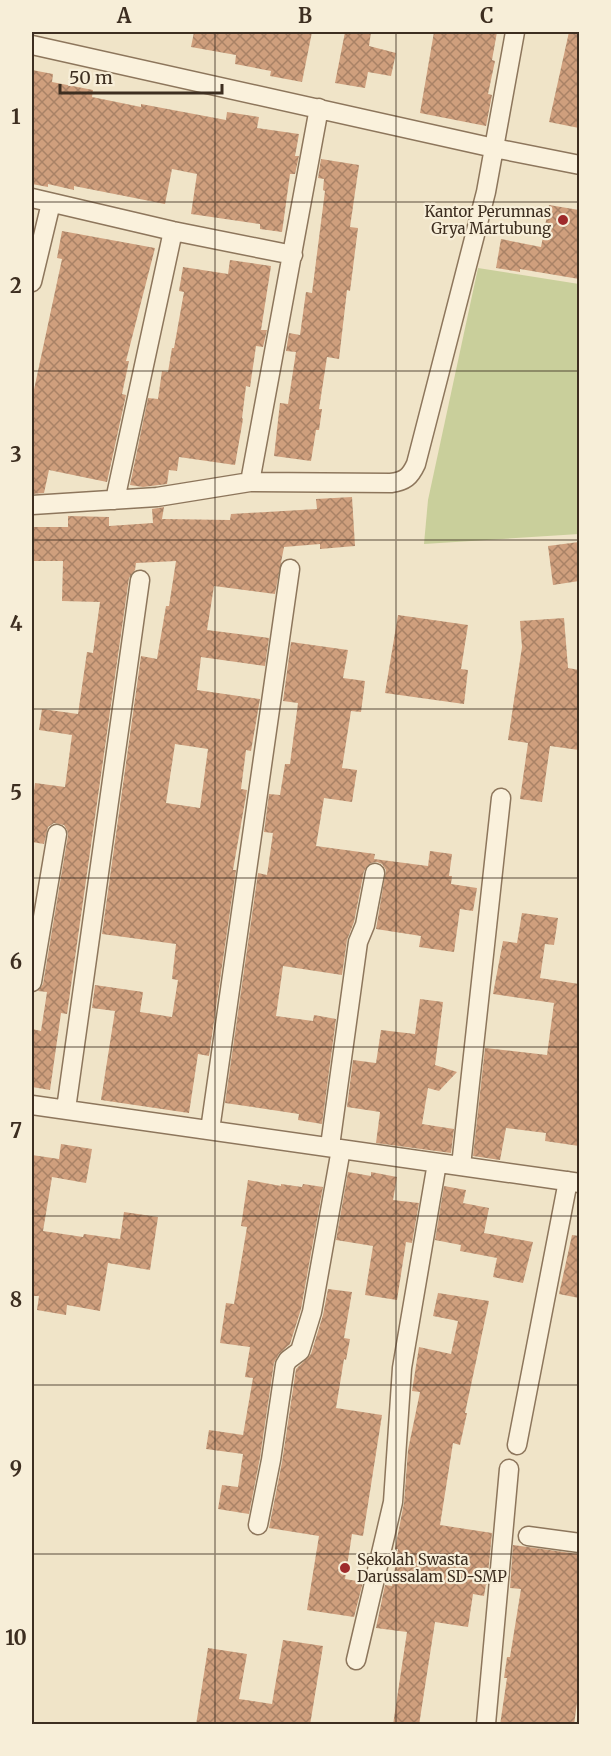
<svg xmlns="http://www.w3.org/2000/svg" width="611" height="1756" viewBox="0 0 611 1756" font-family="Merriweather,serif">
	<style>
		.green { fill: #c9cf9b }
		.building { fill: url(#building-cross-hatch); fill-rule: evenodd }
		.lines { fill: none; stroke-linecap: round; stroke-linejoin: round }
		.minor-casing { stroke: #8d765c; stroke-width: 21 }
		.minor { stroke: #faf1dc; stroke-width: 18 }
		.grid { fill: none; stroke: #3d2e20; stroke-width: 1.5; stroke-opacity: 0.55 }
		.poi-dot { fill: #9e2a2b; stroke: #f7eed8; stroke-width: 2 }
		.labels { text-anchor: middle; dominant-baseline: central; stroke-width: 4.5; stroke-linejoin: round; paint-order: stroke }
		.poi-label { font-size: 15px; fill: #3d2e20; stroke: #f7eed8; text-anchor: end }
		.neatline { fill: none; stroke: #3d2e20; stroke-width: 2 }
		.grid-label { font-size: 20px; text-anchor: middle; font-weight: bold; fill: #3d2e20 }
	</style>
	<defs>
		<pattern id="building-cross-hatch" width="8" height="8" patternUnits="userSpaceOnUse" patternTransform="scale(1.5)"><rect width="8" height="8" fill="#cf9f7d"/><path d="M0 0l8 8M0 8l8-8" fill="none" stroke="#a98266"/></pattern>
	</defs>
	<rect width="100%" height="100%" fill="#f0e4c8"/>
	<path class="green" d="M478 268 579 284V534L424 544 428 500Z"/>
	<path class="building" d="M194 32H312L302 82 270 76 271 71 235 64 236 55 191 47Z
		M345 32H371L369 46 396 53 391 76 368 72 365 88 335 83Z
		M434 32H497L492 60 495 61 488 94 492 95 486 126 420 113Z
		M569 32H579V128L549 122Z
		M32 70 53 74 52 82 93 90 92 97 141 107V104L226 120 227 112 259 117 257 128 299 134 295 156H299L295 174H290L282 232 260 229V224L191 214 197 174 172 169 165 204 74 186V190L48 184V187L32 184Z
		M321 159 359 165 350 227 358 228 350 291 347 290 339 359 327 357 319 409H322L319 430H316L311 461 274 456 280 403 288 404 296 352 286 351 289 333 300 335 306 292 312 293 325 191 323 190 324 179 318 178Z
		M549 205 579 210V279L520 269V272L496 268 501 239 541 247Z
		M62 231 155 248 126 361H129L122 394 126 395 107 482 49 470 44 493 32 494V399L62 259 57 258Z
		M230 260 271 266 261 330H267L263 347 256 346 250 387 246 386 242 418 243 419 235 465 179 457 177 471 169 470 167 484 143 487 130 485 148 398 158 399 162 371 168 372 172 348H174L184 292 179 291 183 267 228 274Z
		M352 497 355 546 320 549V544L284 547 275 594 214 586 207 630 269 638 265 666 201 657 197 690 260 699 251 751 246 750 241 789 247 790 233 870H236L209 1056 198 1054 189 1113 101 1100 115 1011 92 1008 95 985 143 992 140 1012 172 1017 178 980 172 979 176 944 102 934 141 656 157 659 166 606H169L176 561 136 563 135 570 129 578 67 1014 61 1013 50 1090 32 1087V1029L41 1031 47 992 38 991 43 984 68 835 67 830 64 825 54 823 48 827 44 844 32 842V808L35 783 65 787 72 735 39 730 42 709 78 714 87 652 93 653 100 602 62 601 63 561H32V527H68V516L109 517V526L153 523 152 509 164 507 162 519 230 520 231 514 317 509 316 499ZM175 744 208 749 200 808 166 803Z
		M579 542V581L553 585 548 546Z
		M398 615 468 625 461 669 468 670 464 704 385 693Z
		M564 618 568 668 579 670V750L550 746 542 802 520 799 528 743 508 740 522 647 520 621Z
		M291 642 348 650 343 678 365 681 361 712 351 711 342 768 357 770 352 802 324 798 316 846 375 854 374 859 428 866 430 851 452 854 449 876H452L451 884 477 888 473 911 460 909 454 952 419 947 421 936 376 929 386 870 382 864 377 862 371 863 364 871 354 922 347 940 342 975 283 966 276 1016 313 1021 314 1015 336 1019 322 1124 298 1120 299 1114 225 1103 258 873 267 875 273 833 264 832 269 794 280 795 285 764H290L298 703 283 701Z
		M522 913 558 918 554 945 545 944 540 978 579 984V1146L545 1141 546 1133 506 1128 500 1160 473 1156 485 1048 547 1055 554 1003 493 994 503 941 517 943Z
		M420 999 443 1002 435 1065 457 1072 439 1091 428 1088 422 1124 454 1129 451 1153 376 1143 380 1112 347 1107 353 1060 376 1063 381 1030 415 1034Z
		M61 1144 92 1149 86 1183 52 1177 43 1231 83 1237 84 1234 120 1239 124 1212 158 1217 150 1270 108 1263 100 1311 67 1305 66 1315 37 1310 39 1296H32V1155L59 1159Z
		M348 1172 371 1176V1172L397 1177 393 1200 419 1203 412 1243 406 1242 397 1300 365 1295 373 1246 336 1240Z
		M248 1180 281 1186V1184L302 1187 303 1184 323 1187 301 1309 290 1344 279 1354 274 1363 260 1458 249 1514 218 1509 222 1485 238 1487 243 1454 206 1449 209 1430 243 1435 253 1378 245 1377 250 1347 220 1343 226 1303 234 1304 247 1227 241 1226Z
		M444 1186 466 1190 463 1203 489 1208 484 1233 533 1242 523 1283 493 1277 497 1258 460 1251 461 1245 435 1240Z
		M572 1235 579 1236V1298L559 1294Z
		M328 1289 352 1292 344 1338 350 1339 346 1360 344 1359 336 1408 382 1415 363 1536 352 1534 345 1579 363 1582 354 1617 307 1610 319 1536 269 1528 282 1462 296 1369 311 1354 323 1315Z
		M438 1293 489 1301 465 1413H467L460 1445 453 1443 440 1525 492 1533 487 1585 486 1584 484 1596 473 1594 468 1627 435 1622 419 1725H393L407 1632 376 1628 385 1585 392 1586 398 1549H395L404 1503 408 1450 420 1392 412 1391 419 1347 451 1354 458 1321 433 1316Z
		M513 1545 579 1554V1688L574 1725H500L507 1678H504L507 1657H510L521 1589 510 1588Z
		M283 1640 323 1646 310 1725H196L208 1648 247 1654 239 1699 272 1704Z"/>
	<g class="lines">
		<g class="minor-casing">
			<path id="minor" d="M32 45 494 148 580 165
				M32 198 173 231 293 255
				M32 282 51 203
				M250 482 319 108
				M115 500 173 231
				M32 505 157 497 250 482 391 483C405 481 410 477 416 464L486 192 515 32
				M32 982 57 834
				M32 1105 580 1183
				M66 1109 140 580
				M210 1130 290 569
				M330 1146 358 942 365 925 375 873
				M461 1166 501 798
				M517 1445 568 1181
				M258 1525 271 1460 285 1365 288 1360 300 1351 312 1312 341 1149
				M528 1536 580 1543
				M356 1660 393 1502 402 1368 437 1163
				M486 1724 509 1469"/>
		</g>
		<use href="#minor" class="minor"/>
	</g>
	<path class="grid" d="M215 32V1724M396 32V1724M32 202H580M32 371H580M32 540H580M32 709H580M32 878H580M32 1047H580M32 1216H580M32 1385H580M32 1554H580"/>
	<g class="poi-dot">
		<circle cx="563" cy="220" r="6"/>
		<circle cx="345" cy="1568" r="6"/>
	</g>
	<g class="labels">
		<g class="poi-label">
			<text x="551" y="211">Kantor Perumnas<tspan x="551" dy="17">Grya Martubung</tspan></text>
			<text x="357" y="1559" text-anchor="start">Sekolah Swasta<tspan x="357" dy="17">Darussalam SD-SMP</tspan></text>
		</g>
	</g>
	<rect width="611" height="1756" fill="none" stroke="#f7eed8" stroke-width="66"/>
	<path d="M60 84v9h162v-9" fill="none" stroke="#3d2e20" stroke-width="3"/>
	<text x="69" y="84" font-size="18" fill="#3d2e20" stroke="#f7eed8" stroke-width="4.5" paint-order="stroke">50 m</text>
	<rect x="33" y="33" width="545" height="1690" class="neatline"/>
	<g class="grid-label">
		<text x="124" y="23">A</text>
		<text x="305" y="23">B</text>
		<text x="487" y="23">C</text>
		<text x="16" y="124">1</text>
		<text x="16" y="293">2</text>
		<text x="16" y="462">3</text>
		<text x="16" y="631">4</text>
		<text x="16" y="800">5</text>
		<text x="16" y="969">6</text>
		<text x="16" y="1138">7</text>
		<text x="16" y="1307">8</text>
		<text x="16" y="1476">9</text>
		<text x="16" y="1645">10</text>
	</g>
</svg>
